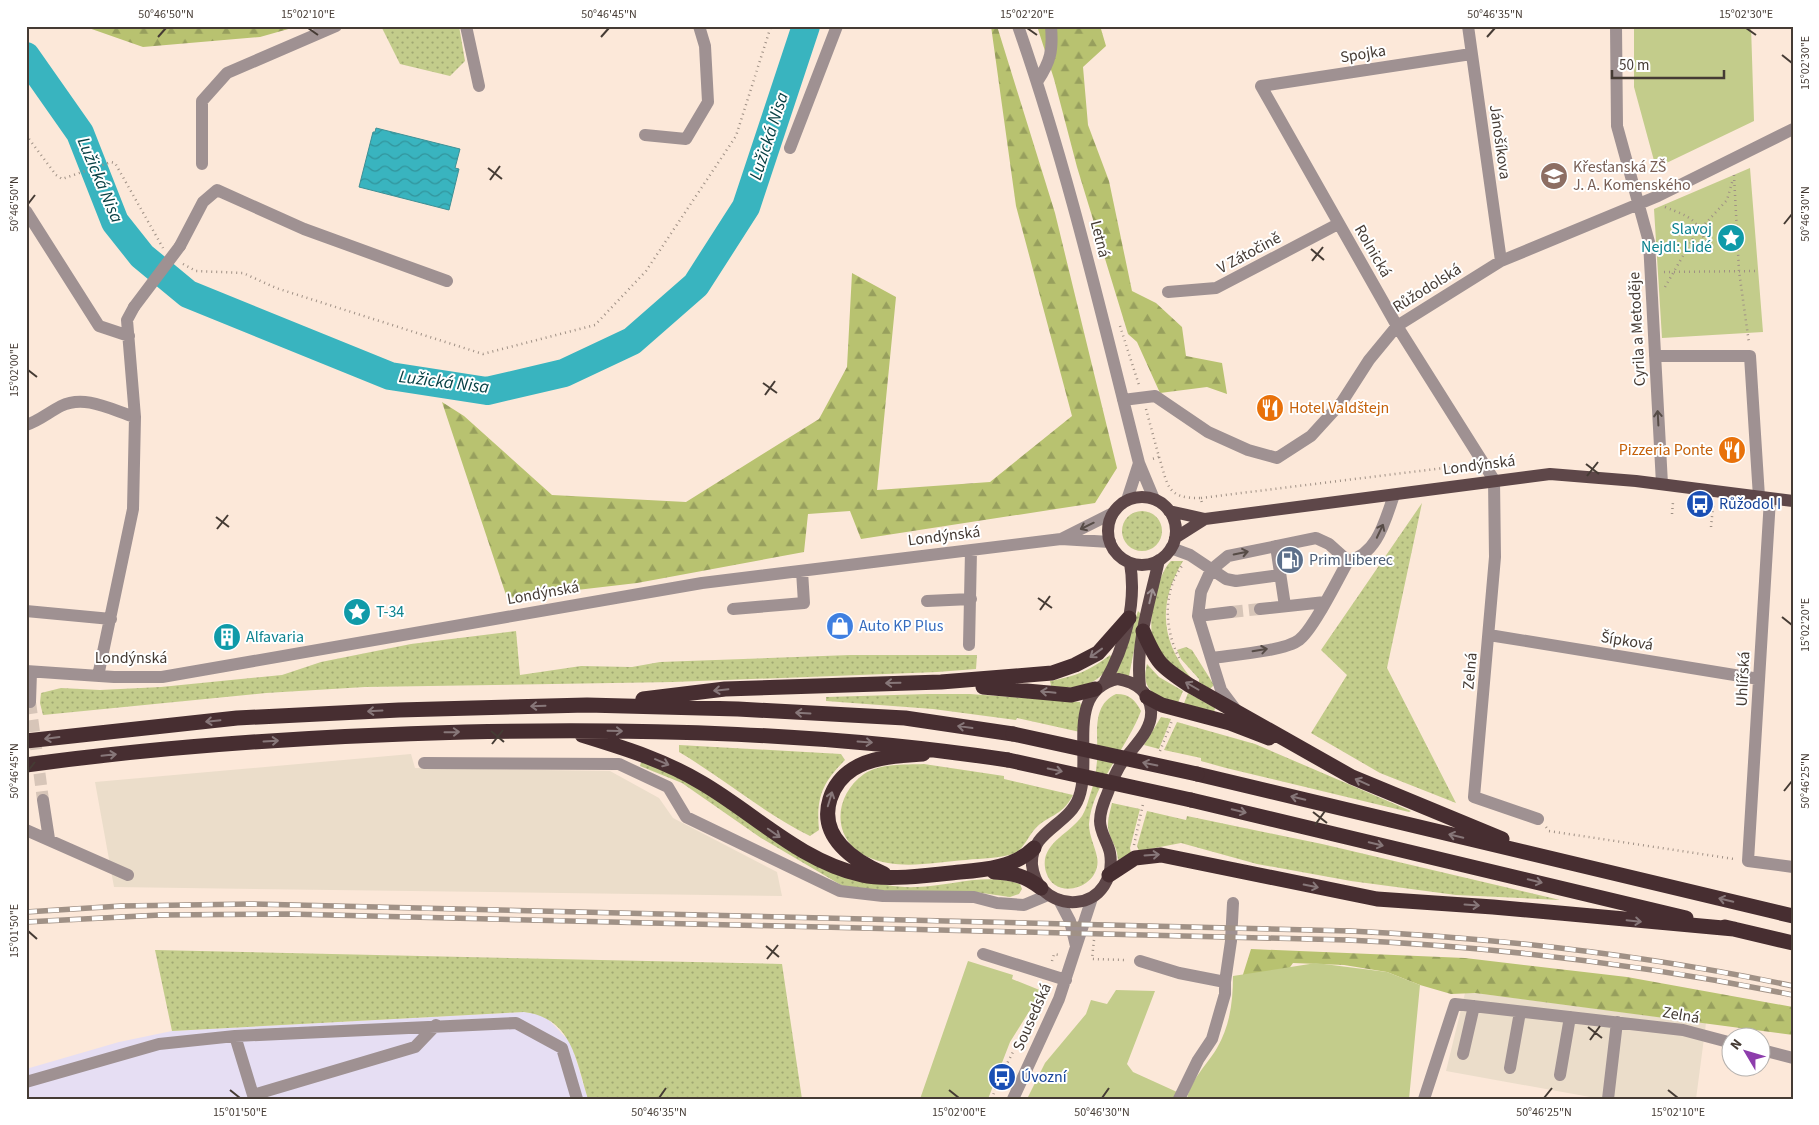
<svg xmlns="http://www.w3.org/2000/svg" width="1819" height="1125" viewBox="0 0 1819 1125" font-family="'Source Sans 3',sans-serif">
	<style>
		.commercial { fill: #e6def3 }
		.industrial { fill: #ebddca }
		.grass { fill: url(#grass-dots) }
		.forest { fill: url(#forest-firs) }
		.green { fill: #c3cc8b }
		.water { fill: url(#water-waves); stroke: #3d9095 }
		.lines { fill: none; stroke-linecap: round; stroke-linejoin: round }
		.river { stroke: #39b4bf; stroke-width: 28 }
		.minor-tunnel { stroke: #d7c5b8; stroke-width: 12; stroke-dasharray: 12 6; stroke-linecap: butt }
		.path { stroke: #9f9085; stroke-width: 2.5; stroke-dasharray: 1 4; stroke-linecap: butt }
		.minor { stroke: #9f9192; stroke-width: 12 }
		.major { stroke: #5e4749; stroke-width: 12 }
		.highway { stroke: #472e31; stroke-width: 15 }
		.rail-casing { stroke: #a09186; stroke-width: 5.5 }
		.rail { stroke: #fff; stroke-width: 4; stroke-dasharray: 11; stroke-linecap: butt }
		.minor-bridge { stroke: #9f9192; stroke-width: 12 }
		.highway-bridge { stroke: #472e31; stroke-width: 15 }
		.oneway { stroke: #574c47 }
		.oneway2 { stroke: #9e9192 }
		.oneway3 { stroke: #877779 }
		.ticks { fill: none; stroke: #453b34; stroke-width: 2 }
		.labels { text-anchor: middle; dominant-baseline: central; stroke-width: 4; stroke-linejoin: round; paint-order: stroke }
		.street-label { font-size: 16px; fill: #453b34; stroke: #fff }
		.education-label { font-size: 16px; fill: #785e54; stroke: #fff; text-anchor: start }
		.culture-label { font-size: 16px; fill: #0d838f; stroke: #fff; text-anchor: start }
		.food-label { font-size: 16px; fill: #c56008; stroke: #fff; text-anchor: start }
		.transit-label { font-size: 16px; fill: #164399; stroke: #fff; text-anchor: start }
		.service-label { font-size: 16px; fill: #4e5e75; stroke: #fff; text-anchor: start }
		.shop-label { font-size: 16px; fill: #366cbe; stroke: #fff; text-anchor: start }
		.water-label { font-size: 18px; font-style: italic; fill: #084145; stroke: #fff }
		.neatline { fill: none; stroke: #453b34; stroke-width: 2 }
		.ticks-label { font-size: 12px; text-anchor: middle; fill: #453b34 }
	</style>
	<defs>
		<pattern id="grass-dots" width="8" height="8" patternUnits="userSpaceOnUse" patternTransform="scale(1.25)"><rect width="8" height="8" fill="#c3cc8b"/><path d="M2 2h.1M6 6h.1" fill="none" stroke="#a0a772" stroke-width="1.8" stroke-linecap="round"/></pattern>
		<pattern id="forest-firs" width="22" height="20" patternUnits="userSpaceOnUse" patternTransform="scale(1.25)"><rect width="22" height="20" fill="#b8c270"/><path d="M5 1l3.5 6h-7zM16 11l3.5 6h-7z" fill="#979f5d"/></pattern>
		<pattern id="water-waves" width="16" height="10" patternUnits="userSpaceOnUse" patternTransform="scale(1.25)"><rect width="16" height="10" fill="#39b4bf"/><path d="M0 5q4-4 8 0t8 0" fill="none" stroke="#32949c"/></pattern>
	</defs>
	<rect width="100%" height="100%" fill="#fce8d9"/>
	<path class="commercial" d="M524 1012 539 1014 550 1021 571 1043 588 1099H26V1069L119 1042 172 1031Z"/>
	<path class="industrial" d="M411 754 415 768 610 771 659 798 673 818 777 872 782 896 114 887 95 782Z
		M1465 993H1475L1706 1023 1696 1099H1601L1446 1071Z"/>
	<path class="grass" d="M381 26H459L465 61 450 76 400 64Z
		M1422 503 1387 668 1456 803 1380 773 1311 733 1347 675 1321 650Z
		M1122 531a20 20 0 1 1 40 0a20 20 0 1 1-40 0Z
		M1171 561H1183C1158 603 1160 640 1191 678 1177 670 1162 660 1155 645 1145 627 1157 574 1171 561Z
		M1138 611 1141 614 1129 676 1116 675Z
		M516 631 520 675 581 666 632 667 660 662 850 655H977L976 669 937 672 673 682 365 687 266 693 43 715 40 703 41 693 61 688 100 690 161 687 282 675 321 662 411 644Z
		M1186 647 1192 650 1214 685 1210 689 1199 682V679L1181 659 1177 650Z
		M1110 655 1112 658C1102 686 1077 690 1051 686L1050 681C1074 677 1091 670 1110 655Z
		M1147 664 1159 677 1183 691 1177 705C1155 696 1140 690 1147 664Z
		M1188 693 1215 708 1214 713 1183 706Z
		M928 694H970L1080 702 1082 709 1080 732 1017 718 1016 720 933 709 826 701V697Z
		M1116 694C1130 694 1135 700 1141 711 1128 746 1091 788 1089 824 1089 836 1095 846 1097 857 1103 887 1055 903 1046 872 1038 844 1069 835 1082 816 1086 810 1088 801 1090 795 1094 784 1096 773 1097 761 1099 737 1090 706 1116 694Z
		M1161 717 1171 719 1159 749 1144 745Z
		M1177 722 1255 744 1411 811 1409 812 1226 768 1201 761V758L1164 750Z
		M679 745 841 754 845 760C822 783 816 798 819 830L810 836C765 814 723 778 679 752Z
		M642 758 683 775 863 881C881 884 898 888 917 887 950 886 987 872 1020 884L1022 889 1019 894 1010 897 975 892 925 895 846 888 761 838 682 783 640 766Z
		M924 764 1004 776V779L1073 795C1061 818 1048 814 1034 830 1028 837 1024 848 1015 853 1000 859 982 858 966 860 934 862 899 871 868 857 831 840 833 796 864 774 881 763 904 765 924 764Z
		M1112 803 1140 809 1130 848 1131 853 1118 860C1117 845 1112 844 1109 832 1106 823 1110 813 1112 803Z
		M1147 811 1186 820 1187 816 1322 844 1560 900 1456 895 1351 881 1257 864 1181 843 1139 851 1137 846Z
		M155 950 782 964 802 1099H588C576 1060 572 1018 524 1012L172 1031Z"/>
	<path class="forest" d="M83 26H299L260 37 143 47Z
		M991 26H997L1055 213 1117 468 1095 503 861 539 850 511 808 514 804 552 637 583 507 598 442 402 464 416 552 495 686 502 819 419 847 367 852 273 896 297 877 490 990 482 1072 416 1016 206Z
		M1037 26H1104L1101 29 1106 46 1083 67 1088 125 1109 181 1132 291 1156 303 1182 327 1186 356 1222 363 1227 394 1207 387 1160 393 1137 342 1128 334 1077 167 1054 79Z
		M1251 949 1465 958 1627 977 1793 1007V1035L1475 993 1451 994 1420 985 1387 972 1344 965 1293 963 1275 988 1229 1019Z"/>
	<path class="green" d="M1634 26H1751L1754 121 1656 168 1634 87Z
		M1750 168 1763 332 1662 338 1654 209Z
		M968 961 1013 975 1012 979 1042 991 1010 1042 988 1099H920Z
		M1316 963 1387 972 1420 985 1409 1099H1187C1191 1079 1207 1065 1217 1048 1230 1026 1233 1001 1233 976Z
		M1116 990 1155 991 1127 1064 1133 1072 1177 1092 1175 1099H1027L1045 1063 1086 1014 1091 1000 1107 1004Z"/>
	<path class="water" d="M376 128 460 149 455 168 459 169 449 210 359 187 373 132H375Z"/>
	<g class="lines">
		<path class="river" d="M26 56 80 133 115 222 142 256 188 294 390 376 487 391 564 373 632 341 696 285 746 207 806 26"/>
		<path class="minor-tunnel" d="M1231 612 1260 609
			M30 702 43 800"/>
		<path class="path" d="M26 135 56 175 62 179 111 162 115 163 163 248
			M1734 175 1739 271 1749 343
			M1665 207C1692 218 1697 218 1707 247
			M183 264 196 271 243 273 276 288 483 354 595 325 646 271 736 136 771 26
			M1664 272 1759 271
			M1665 287 1695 235 1727 200 1733 179
			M1120 326 1139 385
			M1146 409 1159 457 1152 459
			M1159 457C1168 485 1166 499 1201 498L1202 504
			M1201 498 1468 465
			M1672 514 1673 502
			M1711 527 1713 506
			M1179 658C1165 630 1162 593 1182 566
			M1160 751 1172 721
			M1546 827 1549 831 1734 859
			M1134 845 1143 804
			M1094 940 1092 959 1126 960
			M1052 961 1054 954 1059 955
			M992 1099 997 1083 1046 988"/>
		<path class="minor" d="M466 26 479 86
			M1018 26C1068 169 1102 317 1139 463L1154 499
			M1468 26 1501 261
			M1616 26 1617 126 1649 242 1662 484
			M1471 54 1261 86 1397 326 1494 480 1495 557 1474 797 1538 819
			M1037 82C1051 61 1053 50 1051 26
			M645 135 686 139 708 102 705 46 699 26
			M790 148 837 26
			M202 164V101L227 73 336 26
			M26 211 99 326 129 336
			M180 246 203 202 217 190 304 229 447 281
			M1168 292 1216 288 1338 224
			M1655 356H1750L1759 497
			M1123 400 1155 396 1208 432 1248 450 1277 458 1311 436 1342 402 1369 360 1397 326 1501 261 1658 196 1793 129
			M26 425C39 421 49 412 61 406 85 394 112 410 135 417
			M1770 499 1748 861 1793 867
			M1127 500 1139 463
			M1061 539 1113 513
			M1276 546 1285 606
			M1171 548 1190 555 1226 579 1236 581 1280 575
			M927 601 971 599
			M733 609 804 603 802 571
			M1260 609 1325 602
			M26 611 111 619
			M1198 616 1231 612
			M1489 635 1759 679
			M969 645 971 551
			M1212 658C1232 655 1285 651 1299 640 1313 630 1338 579 1348 561
			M26 671 114 677H162L702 583 1061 539 1110 542
			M98 676 133 509 135 417 127 320 134 307
			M30 702 31 672
			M1236 710 1221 690 1198 616 1201 592 1211 570 1228 556 1316 538 1329 544 1348 561C1378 554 1385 520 1394 495
			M424 763 619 764 668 787 686 817 840 891 883 896 974 897 997 903 1024 905 1048 895
			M43 800 49 839
			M26 830 128 875
			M1059 900 1070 921 1076 946
			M983 954 1066 980
			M1140 961 1179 973 1225 982V994L1212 1039 1198 1060 1179 1099
			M1225 982 1231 941 1233 903
			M235 1036 253 1095 415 1047 436 1025
			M1762 1050 1793 1058
			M1463 1054 1474 1006
			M1510 1068 1520 1012
			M1560 1075 1570 1017
			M26 1082 159 1044 235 1036 516 1023 562 1048 577 1099
			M1013 1099 1059 999 1092 898
			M1424 1099 1455 1004 1683 1030 1732 1043
			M1608 1099 1617 1022"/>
		<path class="major" d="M1108 531a34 34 0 1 1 68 0a34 34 0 1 1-68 0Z
			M1169 511 1205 519
			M1175 538 1205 519 1550 474 1636 481 1793 501
			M1118 679C1135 682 1149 691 1151 710 1153 730 1134 746 1123 761 1116 771 1112 781 1108 792 1104 801 1100 811 1100 821 1100 833 1108 842 1110 853 1114 877 1101 900 1076 902 1063 903 1051 898 1042 889 1036 882 1033 874 1032 865 1030 830 1069 826 1079 797 1093 756 1064 691 1118 679Z
			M1105 682C1125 647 1137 603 1130 563
			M1140 687C1135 645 1150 601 1159 560"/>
		<path class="highway" d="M1143 631C1157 663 1160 666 1189 685L1352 777 1502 839
			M983 687 1071 695 1095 689
			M1147 697 1162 705 1230 723 1269 738
			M643 699 725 689 941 682 1052 673 1075 665 1098 653 1129 618
			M582 735C624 748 664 760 702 783 755 814 800 861 862 875 887 881 933 875 960 872 986 870 1015 867 1034 848
			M26 741 237 718 399 710 587 705 738 709 905 718 1013 734
			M26 765C172 745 318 736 465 732 647 728 828 733 1008 760
			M1197 774 1793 916
			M1191 800 1686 918
			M994 872C1013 873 1026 876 1041 888
			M884 874C854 861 818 837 830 799 834 786 842 776 853 769 873 756 900 756 923 754
			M1109 875 1135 858 1161 855 1377 899 1493 907 1734 929
			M1725 927 1793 943"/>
		<g class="rail-casing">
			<path id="rail" d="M26 912 121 906 251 904 1350 931C1499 938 1646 955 1793 986
				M26 922 160 915 289 914 1348 940C1498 947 1646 965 1793 995"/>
		</g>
		<use href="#rail" class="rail"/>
		<path class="minor-bridge" d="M134 307 180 246"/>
		<path class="highway-bridge" d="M1013 734 1197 774
			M1008 760 1191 800"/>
	</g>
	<defs><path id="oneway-shaft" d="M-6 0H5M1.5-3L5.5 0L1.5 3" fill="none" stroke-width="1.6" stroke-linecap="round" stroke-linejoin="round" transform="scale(1.25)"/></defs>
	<g class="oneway">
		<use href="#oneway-shaft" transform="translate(1658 418) rotate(-93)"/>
		<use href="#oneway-shaft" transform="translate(1087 526) rotate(154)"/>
		<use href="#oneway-shaft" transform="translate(1380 531) rotate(-65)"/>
		<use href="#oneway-shaft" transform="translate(1241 553) rotate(-12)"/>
		<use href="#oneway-shaft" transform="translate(1260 650) rotate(-9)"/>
	</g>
	<use class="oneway2" href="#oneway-shaft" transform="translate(1151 596) rotate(-77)"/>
	<g class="oneway3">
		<use href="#oneway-shaft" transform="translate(1096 653) rotate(144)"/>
		<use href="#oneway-shaft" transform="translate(893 683) rotate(179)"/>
		<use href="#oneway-shaft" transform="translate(1192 686) rotate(-150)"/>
		<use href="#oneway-shaft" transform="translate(721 690) rotate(174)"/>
		<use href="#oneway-shaft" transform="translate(1048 692) rotate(-174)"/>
		<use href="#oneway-shaft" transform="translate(538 706) rotate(178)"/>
		<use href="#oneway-shaft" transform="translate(375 711) rotate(177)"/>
		<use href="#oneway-shaft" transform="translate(803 713) rotate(-177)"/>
		<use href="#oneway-shaft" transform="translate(213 721) rotate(174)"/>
		<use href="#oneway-shaft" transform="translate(965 727) rotate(-172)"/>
		<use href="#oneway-shaft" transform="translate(615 731) rotate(1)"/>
		<use href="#oneway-shaft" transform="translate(452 732) rotate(-1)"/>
		<use href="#oneway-shaft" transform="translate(52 738) rotate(173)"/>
		<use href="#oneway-shaft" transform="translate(271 741) rotate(-3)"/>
		<use href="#oneway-shaft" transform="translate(865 742) rotate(4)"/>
		<use href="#oneway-shaft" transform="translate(109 755) rotate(-6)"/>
		<use href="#oneway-shaft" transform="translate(662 762) rotate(23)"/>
		<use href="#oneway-shaft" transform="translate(1150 764) rotate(-168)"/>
		<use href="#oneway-shaft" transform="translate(1055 770) rotate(12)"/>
		<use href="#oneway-shaft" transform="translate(1362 782) rotate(-156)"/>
		<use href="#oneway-shaft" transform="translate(1298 798) rotate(-167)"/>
		<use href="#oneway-shaft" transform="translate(830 799) rotate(-73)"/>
		<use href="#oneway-shaft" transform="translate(1239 811) rotate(13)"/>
		<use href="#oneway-shaft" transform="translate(774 833) rotate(35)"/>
		<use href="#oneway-shaft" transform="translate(1456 836) rotate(-167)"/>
		<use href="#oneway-shaft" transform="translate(1376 844) rotate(14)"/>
		<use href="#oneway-shaft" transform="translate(1152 855) rotate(-4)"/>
		<use href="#oneway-shaft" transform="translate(1535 881) rotate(14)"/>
		<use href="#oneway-shaft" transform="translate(1311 886) rotate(11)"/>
		<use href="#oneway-shaft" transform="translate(1726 900) rotate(-167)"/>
		<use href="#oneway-shaft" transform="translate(1472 905) rotate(4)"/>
		<use href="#oneway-shaft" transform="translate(1634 921) rotate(6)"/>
	</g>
	<path class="ticks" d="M308 28 318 35M1027 28 1037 35M1746 28 1756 35M158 37 166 28M601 37 609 28M1487 37 1495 28M1782 55 1792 63M488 168 502 179M490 180 500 166M28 204 35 195M1784 224 1792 214M1311 249 1324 260M1312 261 1323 247M28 370 37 377M763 383 777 393M765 395 775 381M1586 464 1599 474M1587 476 1598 462M216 517 229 527M217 529 228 515M1038 598 1052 608M1040 610 1050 596M1782 617 1792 625M491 731 504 742M492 744 503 730M28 771 35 762M1784 791 1792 781M1313 812 1327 823M1315 825 1325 811M28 931 37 939M766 946 779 957M767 959 778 945M1588 1027 1602 1038M1590 1040 1600 1026M230 1090 240 1098M949 1090 959 1098M1668 1090 1678 1098M659 1098 666 1088M1102 1098 1109 1088M1544 1098 1552 1088"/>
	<defs>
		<g id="school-disc" transform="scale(1.4375)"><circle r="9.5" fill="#8d6e63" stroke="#fff"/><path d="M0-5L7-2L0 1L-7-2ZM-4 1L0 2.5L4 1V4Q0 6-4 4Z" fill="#fff"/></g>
		<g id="sight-disc" transform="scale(1.4375)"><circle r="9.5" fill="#0f9aa8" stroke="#fff"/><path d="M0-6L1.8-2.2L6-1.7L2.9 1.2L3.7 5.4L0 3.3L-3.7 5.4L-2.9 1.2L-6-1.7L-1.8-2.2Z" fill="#fff"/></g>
		<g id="restaurant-disc" transform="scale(1.4375)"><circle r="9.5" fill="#e8710a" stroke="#fff"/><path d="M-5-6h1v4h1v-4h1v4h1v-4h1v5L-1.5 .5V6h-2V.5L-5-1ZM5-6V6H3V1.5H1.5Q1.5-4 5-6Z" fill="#fff"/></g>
		<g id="bus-disc" transform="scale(1.4375)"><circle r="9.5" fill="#1a4fb4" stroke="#fff"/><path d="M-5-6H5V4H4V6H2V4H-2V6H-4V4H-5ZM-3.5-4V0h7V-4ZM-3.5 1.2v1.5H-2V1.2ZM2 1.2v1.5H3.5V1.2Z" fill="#fff"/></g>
		<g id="fuel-disc" transform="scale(1.4375)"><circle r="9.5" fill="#5c6f8a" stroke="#fff"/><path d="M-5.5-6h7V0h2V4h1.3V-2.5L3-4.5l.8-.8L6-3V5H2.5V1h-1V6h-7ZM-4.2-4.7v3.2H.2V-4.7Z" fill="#fff"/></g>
		<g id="shop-disc" transform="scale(1.4375)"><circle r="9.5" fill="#3f7fe0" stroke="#fff"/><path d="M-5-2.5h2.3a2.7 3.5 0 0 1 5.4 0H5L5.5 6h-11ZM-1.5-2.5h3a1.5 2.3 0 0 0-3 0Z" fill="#fff"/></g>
		<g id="building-disc" transform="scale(1.4375)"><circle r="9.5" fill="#0f9aa8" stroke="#fff"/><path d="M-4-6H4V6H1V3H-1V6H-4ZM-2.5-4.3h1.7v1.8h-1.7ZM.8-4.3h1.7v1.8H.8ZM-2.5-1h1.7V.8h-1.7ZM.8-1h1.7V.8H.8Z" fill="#fff"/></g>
	</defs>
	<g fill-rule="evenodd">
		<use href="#school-disc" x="1554" y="176"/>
		<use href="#sight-disc" x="1731" y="238"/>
		<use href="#restaurant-disc" x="1270" y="408"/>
		<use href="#restaurant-disc" x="1732" y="450"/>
		<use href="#bus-disc" x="1700" y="504"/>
		<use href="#fuel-disc" x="1290" y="560"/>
		<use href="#sight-disc" x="357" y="612"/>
		<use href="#shop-disc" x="840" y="626"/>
		<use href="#building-disc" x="227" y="637"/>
		<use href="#bus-disc" x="1002" y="1077"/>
	</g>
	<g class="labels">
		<g class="street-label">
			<text transform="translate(1363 54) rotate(-9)">Spojka</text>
			<text transform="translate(1500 142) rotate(82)">Jánošíkova</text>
			<text transform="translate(1100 239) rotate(76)">Letná</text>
			<text transform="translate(1373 251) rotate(60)">Rolnická</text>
			<text transform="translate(1249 253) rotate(-28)">V Zátočině</text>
			<text transform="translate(1427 288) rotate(-32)">Růžodolská</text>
			<text transform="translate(1637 329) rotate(-93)">Cyrila a Metoděje</text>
			<text transform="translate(1479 465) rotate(-7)">Londýnská</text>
			<text transform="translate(944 536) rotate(-7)">Londýnská</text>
			<text transform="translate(543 593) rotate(-10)">Londýnská</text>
			<text transform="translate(1627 641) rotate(9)">Šípková</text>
			<text x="131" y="658">Londýnská</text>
			<text transform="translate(1470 671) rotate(-85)">Zelná</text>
			<text transform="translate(1743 679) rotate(-87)">Uhlířská</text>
			<text transform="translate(1681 1015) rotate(10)">Zelná</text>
			<text transform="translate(1032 1017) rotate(-66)">Sousedská</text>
		</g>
		<g class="education-label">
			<text x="1573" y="167">Křesťanská ZŠ<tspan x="1573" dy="18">J. A. Komenského</tspan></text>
		</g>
		<g class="culture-label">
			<text x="1712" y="229" text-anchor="end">Slavoj<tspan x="1712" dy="18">Nejdl: Lidé</tspan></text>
			<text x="376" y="612">T-34</text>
			<text x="246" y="637">Alfavaria</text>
		</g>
		<g class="food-label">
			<text x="1289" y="408">Hotel Valdštejn</text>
			<text x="1713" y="450" text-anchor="end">Pizzeria Ponte</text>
		</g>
		<g class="transit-label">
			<text x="1719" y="504">Růžodol I</text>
			<text x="1021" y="1077">Úvozní</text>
		</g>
		<g class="service-label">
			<text x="1309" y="560">Prim Liberec</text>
		</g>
		<g class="shop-label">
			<text x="859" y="626">Auto KP Plus</text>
		</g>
		<g class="water-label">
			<text transform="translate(769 136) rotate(-72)">Lužická Nisa</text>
			<text transform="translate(100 180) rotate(67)">Lužická Nisa</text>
			<text transform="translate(444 382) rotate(7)">Lužická Nisa</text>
		</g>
	</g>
	<rect width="1819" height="1125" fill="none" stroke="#ffffff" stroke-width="55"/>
	<g transform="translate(1746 1052) rotate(308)"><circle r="24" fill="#ffffff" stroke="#b5b1ae"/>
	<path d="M0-4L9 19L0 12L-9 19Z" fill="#8d3dac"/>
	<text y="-8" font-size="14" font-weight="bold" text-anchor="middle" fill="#453b34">N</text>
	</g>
	<path d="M1612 70v8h112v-8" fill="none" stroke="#453b34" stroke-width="2.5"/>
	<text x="1619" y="70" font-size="15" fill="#453b34" stroke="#ffffff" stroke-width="4" paint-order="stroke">50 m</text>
	<rect x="28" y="28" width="1764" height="1070" class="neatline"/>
	<g class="ticks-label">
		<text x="166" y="18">50°46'50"N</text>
		<text x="308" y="18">15°02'10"E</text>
		<text x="609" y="18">50°46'45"N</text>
		<text x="1027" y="18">15°02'20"E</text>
		<text x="1495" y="18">50°46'35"N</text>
		<text x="1746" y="18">15°02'30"E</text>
		<text transform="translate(1805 63) rotate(-90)" y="4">15°02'30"E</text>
		<text transform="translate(14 204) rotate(-90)" y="4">50°46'50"N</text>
		<text transform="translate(1805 214) rotate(-90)" y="4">50°46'30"N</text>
		<text transform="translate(14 370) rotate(-90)" y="4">15°02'00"E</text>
		<text transform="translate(1805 625) rotate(-90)" y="4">15°02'20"E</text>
		<text transform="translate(14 771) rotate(-90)" y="4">50°46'45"N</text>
		<text transform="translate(1805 781) rotate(-90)" y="4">50°46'25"N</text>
		<text transform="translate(14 931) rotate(-90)" y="4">15°01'50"E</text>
		<text x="240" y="1116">15°01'50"E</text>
		<text x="659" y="1116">50°46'35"N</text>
		<text x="959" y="1116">15°02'00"E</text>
		<text x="1102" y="1116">50°46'30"N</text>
		<text x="1544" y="1116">50°46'25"N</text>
		<text x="1678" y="1116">15°02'10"E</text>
	</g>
</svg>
